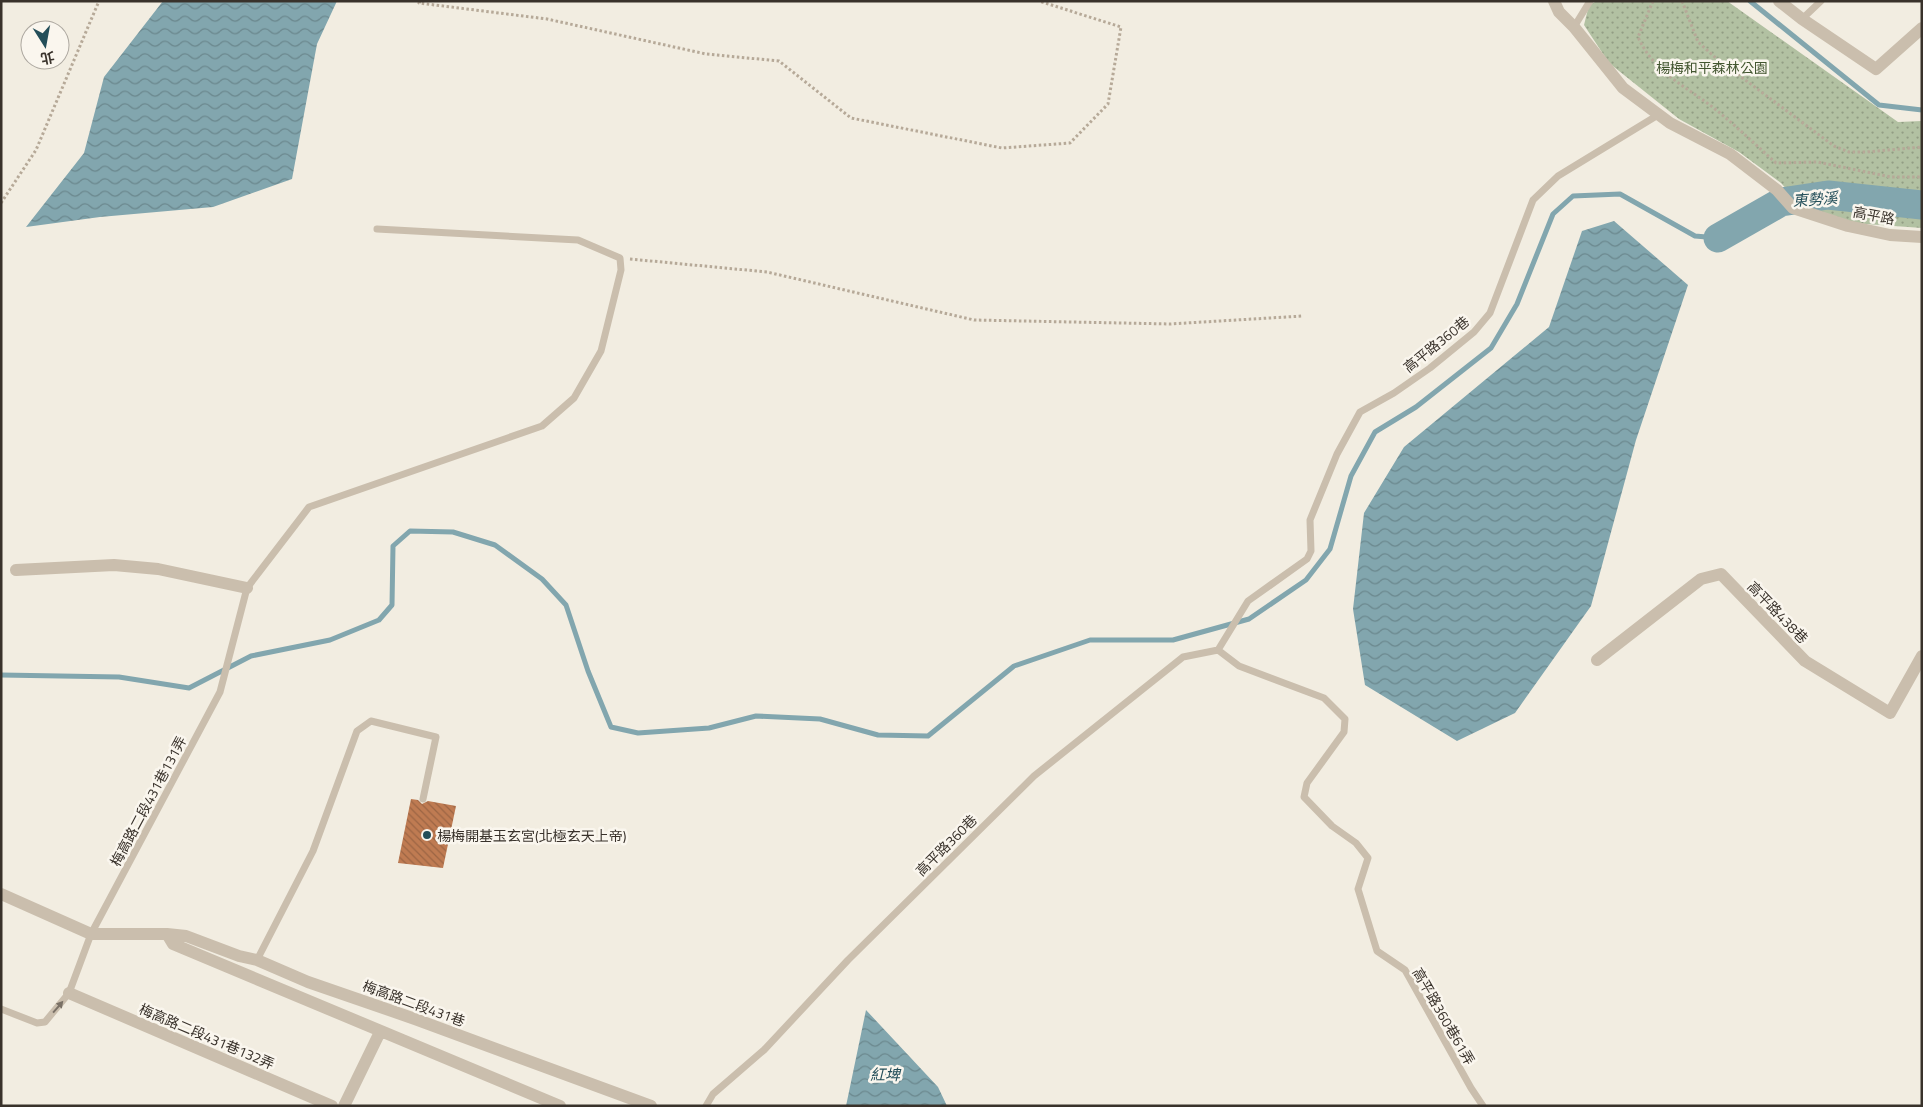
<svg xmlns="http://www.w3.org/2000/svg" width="1923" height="1107" viewBox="0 0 1923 1107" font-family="'Titillium Web','Noto Sans TC',sans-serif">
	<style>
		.park { fill: url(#park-dots) }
		.water { fill: url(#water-waves) }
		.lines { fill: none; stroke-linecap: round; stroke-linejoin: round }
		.stream { stroke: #82a6ae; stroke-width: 5 }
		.river { stroke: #82a6ae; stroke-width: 29 }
		.building { fill: url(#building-back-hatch) }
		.path { stroke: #b6a998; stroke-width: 3; stroke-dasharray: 2.5 2.5; stroke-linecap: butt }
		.service { stroke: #cabead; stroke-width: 7 }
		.minor { stroke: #cabead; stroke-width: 12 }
		.oneway { fill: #7a7166 }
		.poi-dot { fill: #234e59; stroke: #faf6ee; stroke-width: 2 }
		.labels { text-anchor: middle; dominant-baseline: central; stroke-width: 5; stroke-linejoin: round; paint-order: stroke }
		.park-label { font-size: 14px; fill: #435630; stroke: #faf6ee }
		.street-label { font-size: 14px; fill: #39322b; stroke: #faf6ee }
		.poi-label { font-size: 14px; fill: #39322b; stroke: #faf6ee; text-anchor: start }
		.water-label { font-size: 15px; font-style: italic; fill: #234e59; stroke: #faf6ee }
	</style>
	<defs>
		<pattern id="park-dots" width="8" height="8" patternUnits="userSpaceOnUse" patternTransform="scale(1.25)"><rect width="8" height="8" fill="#b2c1a2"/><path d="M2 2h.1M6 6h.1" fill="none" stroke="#929d84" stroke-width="1.8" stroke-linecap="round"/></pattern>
		<pattern id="water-waves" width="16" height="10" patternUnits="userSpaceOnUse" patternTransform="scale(1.25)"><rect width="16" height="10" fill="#82a6ae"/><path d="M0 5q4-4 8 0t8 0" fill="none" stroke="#6b888e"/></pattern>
		<pattern id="building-back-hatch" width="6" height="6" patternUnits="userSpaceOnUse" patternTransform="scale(1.25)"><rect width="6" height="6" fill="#bf7b52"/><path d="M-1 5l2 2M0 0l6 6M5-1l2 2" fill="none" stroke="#9c6544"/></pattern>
	</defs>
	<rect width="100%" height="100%" fill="#f2ede1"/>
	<path class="park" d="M1597 1H1727L1898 122 1922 121V228L1852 223 1802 206 1781 183 1739 152 1679 119 1609 63 1584 25 1589 5Z"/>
	<path class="water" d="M163 1H337L317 44 292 179 213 207 100 217 26 227 84 153 104 77Z
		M1614 221 1688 285 1636 440 1591 606 1515 713 1457 741 1365 685 1353 609 1364 513 1404 447 1549 327 1582 231Z
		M866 1010 938 1087 947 1106H846Z"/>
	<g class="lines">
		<path class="stream" d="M1750 1 1879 105 1922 110
			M1 675 119 677 189 688 251 656 330 640 379 620 392 605 393 546 410 531 453 532 495 545 542 579 566 605 588 671 611 727 638 733 709 728 756 716 820 719 878 735 928 736 1014 666 1090 640H1173L1249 619 1306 580 1330 549 1351 476 1375 432 1416 407 1491 348 1517 304 1553 214 1573 196 1620 194 1695 236 1718 238"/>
		<path class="river" d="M1718 238 1781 202 1828 195 1922 205"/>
	</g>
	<path class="building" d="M411 799 418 800 422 804 428 801 456 806 443 868 398 863Z"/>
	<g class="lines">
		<path class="path" d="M420 1 419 3 547 19 706 54 779 61 851 118 1002 148 1070 143 1108 104 1121 27 1039 1
			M1653 1 1638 37C1654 73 1686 86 1715 109 1736 126 1756 145 1776 163L1817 162 1891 177H1922
			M1682 1 1698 42 1717 59 1834 146 1849 152H1866L1922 147
			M1 203 36 150 99 1
			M630 259 767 272 974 320 1170 324 1303 316"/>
		<path class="service" d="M1802 19 1821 1
			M1574 27 1590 1
			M1218 650 1239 666 1324 698 1345 719 1344 732 1307 783 1304 797 1332 826 1356 843 1368 858 1358 889 1377 951 1405 970 1471 1088 1483 1106
			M257 960 313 851 357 731 371 721 436 737 423 799
			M1 1009 37 1023 45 1022 69 993 91 934 220 692 247 588 309 507 542 426 574 398 601 351 621 270 620 258 578 240 377 229
			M706 1106 713 1094 764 1050 848 960 1034 776 1183 657 1218 650 1248 601 1307 559 1311 551 1310 520 1337 454 1360 412 1394 393 1430 368 1474 332 1490 313 1533 200 1558 176 1658 115"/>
		<path class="minor" d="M1554 1 1559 12 1574 27 1623 88 1670 123 1730 154 1777 190 1793 208 1848 226 1890 235 1922 237
			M1779 1 1802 19 1876 69 1922 28
			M16 570 114 565 158 569 247 588
			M1597 660 1701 579 1721 574 1805 661 1890 713 1922 656
			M1 894 91 934H167L186 936 239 956 257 960 308 982 415 1019 651 1106
			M167 934 173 944 560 1106
			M69 993 332 1106
			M344 1106 380 1032"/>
	</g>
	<defs><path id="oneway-solid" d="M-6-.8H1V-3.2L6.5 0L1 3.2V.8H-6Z" transform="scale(1.25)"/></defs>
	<use class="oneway" href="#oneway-solid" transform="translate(58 1007) rotate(-49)"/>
	<circle class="poi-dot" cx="427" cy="835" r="5"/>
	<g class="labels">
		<g class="park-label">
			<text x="1712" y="67">楊梅和平森林公園</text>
		</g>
		<g class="street-label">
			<text transform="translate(1874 215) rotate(11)">高平路</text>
			<text transform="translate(1436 344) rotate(-39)">高平路360巷</text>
			<text transform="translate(1778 612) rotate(46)">高平路438巷</text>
			<text transform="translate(148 801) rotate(-62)">梅高路二段431巷131弄</text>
			<text transform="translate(946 845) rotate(-45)">高平路360巷</text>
			<text transform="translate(414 1003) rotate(20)">梅高路二段431巷</text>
			<text transform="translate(1444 1016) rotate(60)">高平路360巷61弄</text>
			<text transform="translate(207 1036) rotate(23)">梅高路二段431巷132弄</text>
		</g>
		<g class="poi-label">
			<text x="437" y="835">楊梅開基玉玄宮(北極玄天上帝)</text>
		</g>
		<g class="water-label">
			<text transform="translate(1815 199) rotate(-4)">東勢溪</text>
			<text x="885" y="1074">紅埤</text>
		</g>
	</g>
	<rect width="1923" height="1107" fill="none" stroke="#39322b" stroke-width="5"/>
	<g transform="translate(45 45) rotate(169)"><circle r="24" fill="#faf6ee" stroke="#ada8a0"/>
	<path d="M0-4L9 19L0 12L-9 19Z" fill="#234e59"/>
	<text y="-8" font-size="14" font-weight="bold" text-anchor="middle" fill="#39322b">北</text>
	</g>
</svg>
